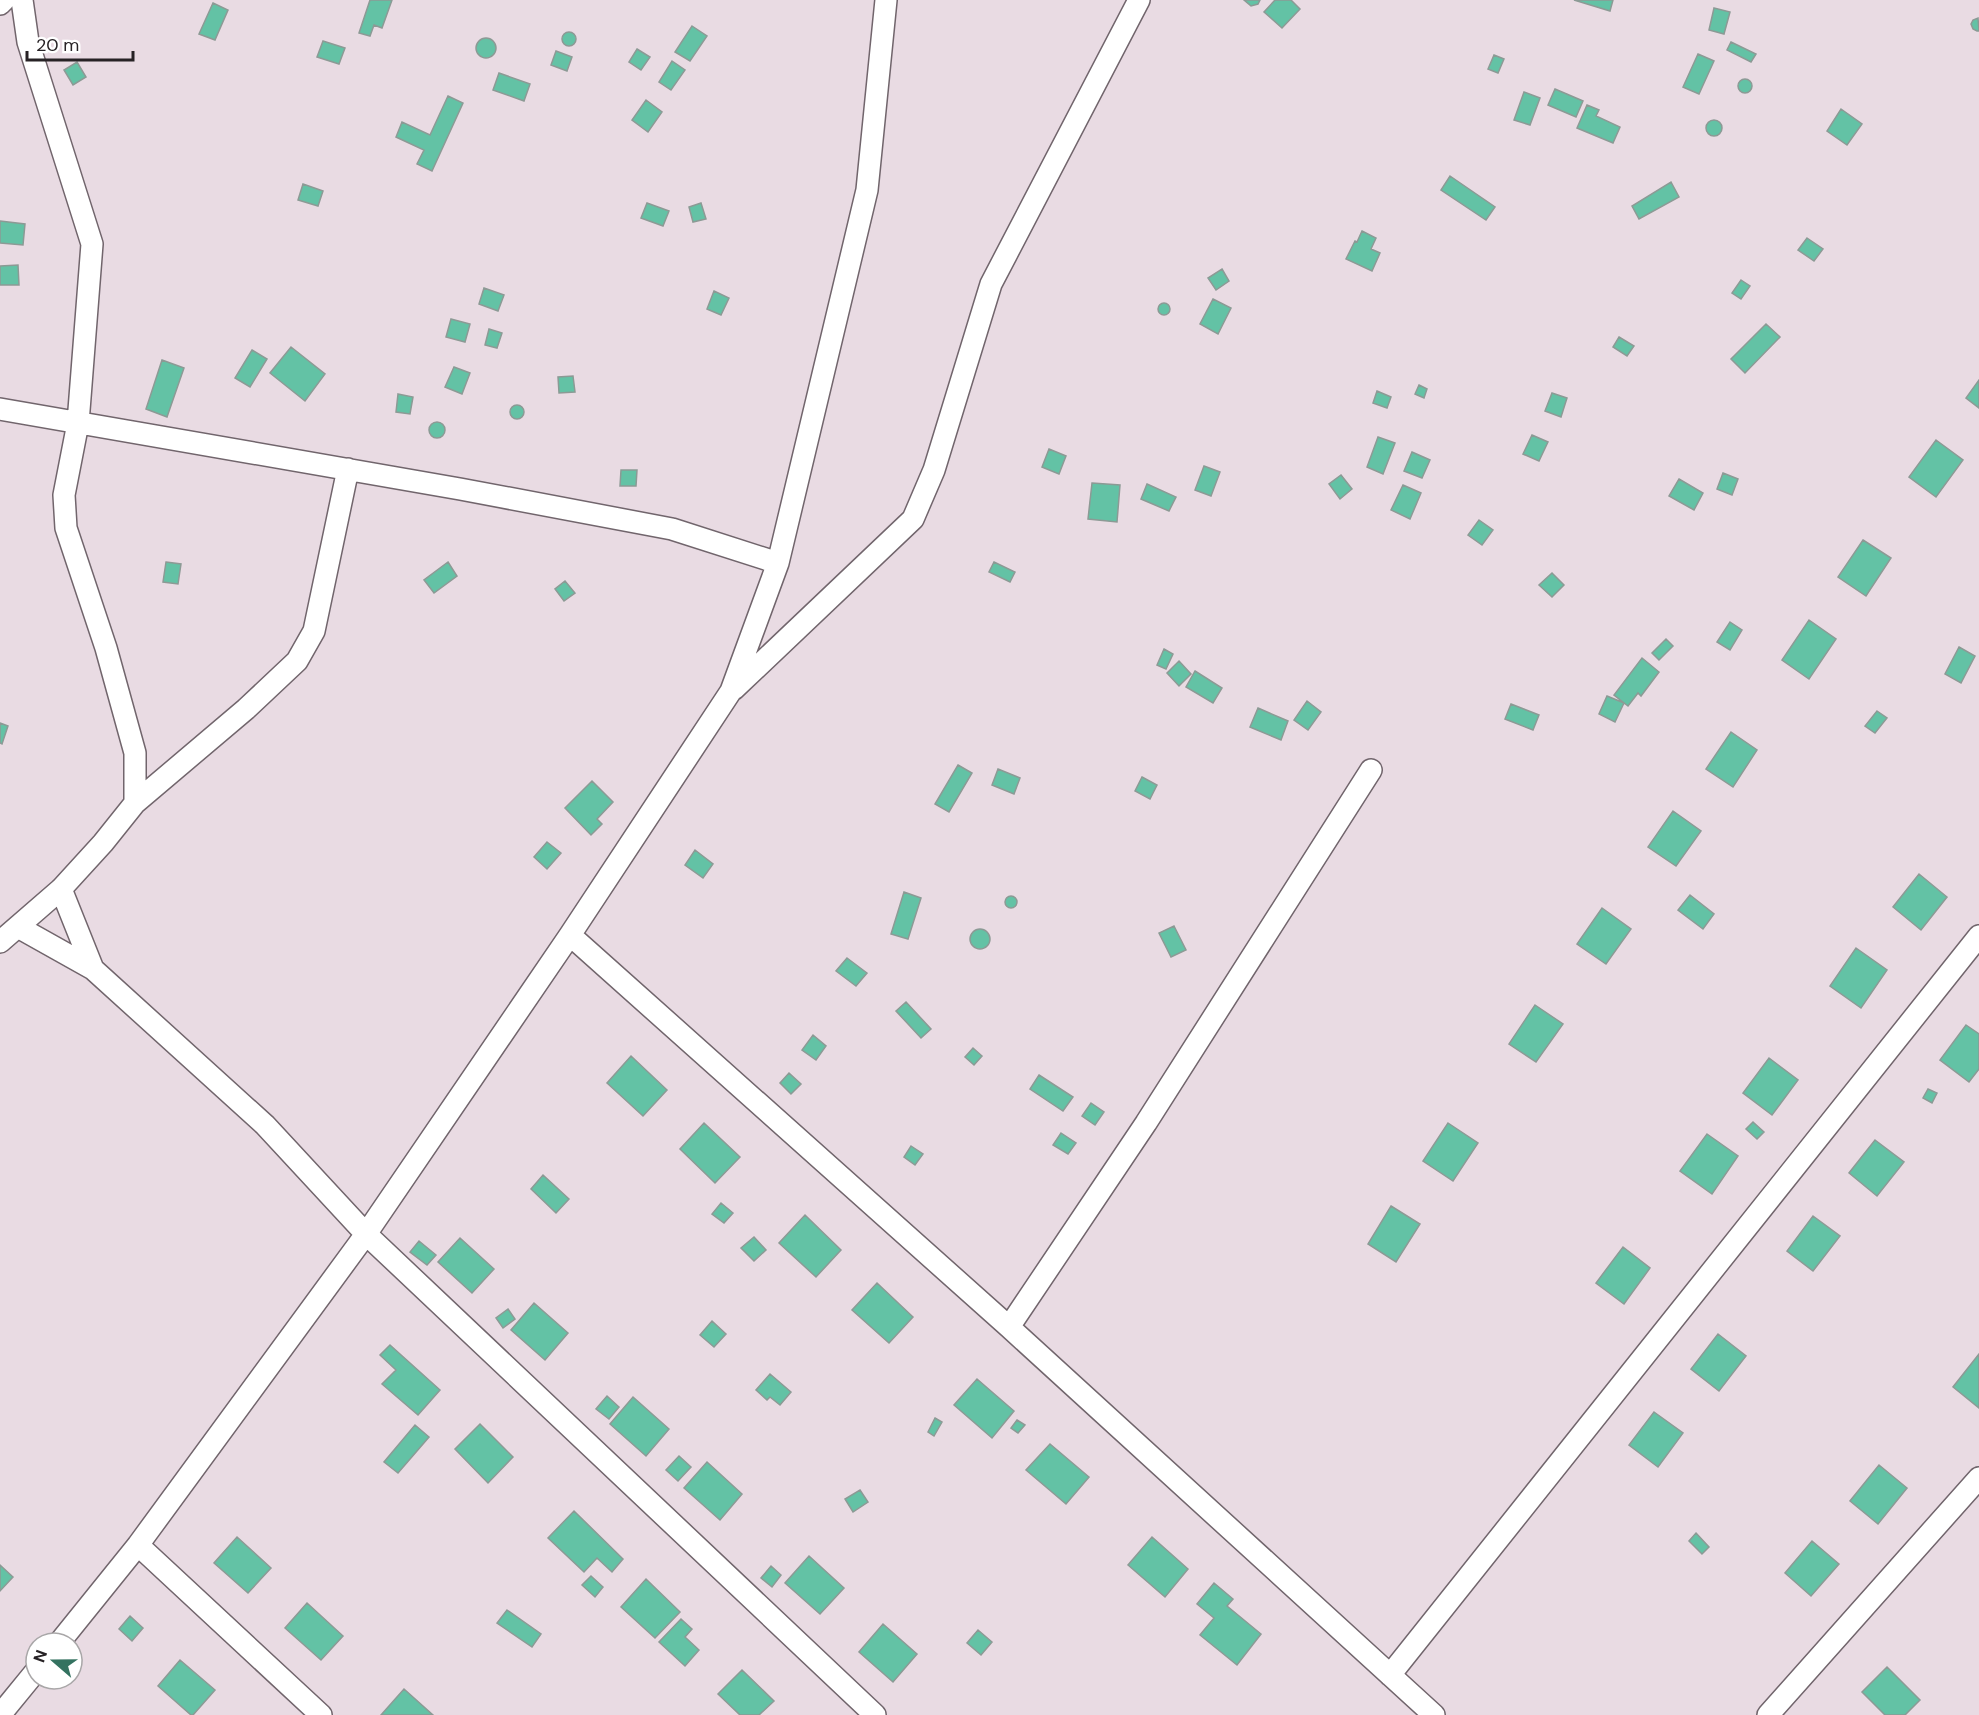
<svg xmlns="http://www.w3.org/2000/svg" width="1979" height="1715" viewBox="0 0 1979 1715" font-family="'DM Sans',sans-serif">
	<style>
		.building { fill: #63c2a5; stroke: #8c9a95; stroke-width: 1.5 }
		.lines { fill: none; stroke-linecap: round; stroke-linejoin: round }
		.service-casing { stroke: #71656c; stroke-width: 24 }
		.service { stroke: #fff; stroke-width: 21 }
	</style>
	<rect width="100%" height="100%" fill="#e9dbe3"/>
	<path class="building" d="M370 0H392L382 28 374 25 370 36 359 33Z
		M1244 0H1260L1258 4 1251 6Z
		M1275 0H1291L1300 9 1282 28 1264 12Z
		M1574 0H1613L1610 11Z
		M213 3 228 10 215 40 199 34Z
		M1714 8 1730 12 1724 34 1709 30Z
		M1978 18 1979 31H1977L1973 29 1971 24 1973 20Z
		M692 26 707 36 690 61 675 52Z
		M562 39a7 7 0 1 1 14 0a7 7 0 1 1-14 0Z
		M476 48a10 10 0 1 1 20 0a10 10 0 1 1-20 0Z
		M323 41 345 48 339 64 317 57Z
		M1731 42 1756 54 1751 62 1727 50Z
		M637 49 650 57 641 70 629 62Z
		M556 51 572 57 567 71 551 65Z
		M1698 54 1714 61 1699 94 1683 87Z
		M1494 55 1504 59 1498 73 1488 69Z
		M672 61 685 70 671 90 659 82Z
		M77 62 86 77 73 85 64 70Z
		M499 73 530 84 524 101 493 90Z
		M1738 86a7 7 0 1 1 14 0a7 7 0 1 1-14 0Z
		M1555 89 1583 101 1576 117 1548 105Z
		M1524 92 1540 98 1530 125 1514 120Z
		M448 96 463 103 432 171 417 164 424 150 396 137 402 122 430 135Z
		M646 100 662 112 648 132 632 120Z
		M1587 105 1599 110 1596 116 1620 127 1613 143 1577 128Z
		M1841 109 1862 124 1847 145 1827 131Z
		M1706 128a8 8 0 1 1 16 0a8 8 0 1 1-16 0Z
		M1450 176 1495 207 1486 220 1441 190Z
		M1671 182 1679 197 1639 219 1632 206Z
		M303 184 323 191 318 206 298 200Z
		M647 203 669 211 663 226 641 218Z
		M701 203 706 219 693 222 689 207Z
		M0 221 25 224 23 245 0 243Z
		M1362 231 1376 238 1371 249 1380 253 1372 271 1346 259 1355 241 1357 242Z
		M1807 238 1823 249 1814 261 1798 250Z
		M18 265 19 285H0V266Z
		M1222 269 1229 281 1216 290 1208 278Z
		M1741 280 1750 286 1741 299 1732 293Z
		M484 288 504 295 498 311 479 304Z
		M714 291 729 298 721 315 707 309Z
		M1213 299 1231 308 1218 334 1200 324Z
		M1158 309a6 6 0 1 1 12 0a6 6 0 1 1-12 0Z
		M451 319 470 324 465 342 446 337Z
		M1766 324 1780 337 1745 373 1731 359Z
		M489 329 502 333 497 348 485 345Z
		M1619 337 1634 346 1627 356 1613 347Z
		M291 347 325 374 305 401 270 373Z
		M252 350 267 359 250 387 235 378Z
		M162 360 184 368 167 417 146 409Z
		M454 367 470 373 462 394 445 387Z
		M573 376 575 392 559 393 558 377Z
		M1979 380V408L1966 398Z
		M1419 385 1427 389 1424 398 1415 394Z
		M1377 391 1391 397 1387 408 1373 403Z
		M1552 393 1567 398 1561 417 1545 411Z
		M398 394 413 397 410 414 396 412Z
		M510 412a7 7 0 1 1 14 0a7 7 0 1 1-14 0Z
		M429 430a8 8 0 1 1 16 0a8 8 0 1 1-16 0Z
		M1532 435 1548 442 1539 461 1523 454Z
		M1378 437 1395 443 1383 474 1367 467Z
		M1936 440 1963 460 1936 497 1909 477Z
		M1049 449 1066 456 1059 474 1042 467Z
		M1412 452 1430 460 1422 478 1404 471Z
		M1204 466 1220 472 1211 496 1195 490Z
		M621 470H637L636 486H620Z
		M1723 473 1738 479 1732 495 1717 489Z
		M1341 475 1352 489 1340 499 1329 484Z
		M1679 479 1703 493 1694 510 1669 496Z
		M1092 483 1120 485 1117 522 1088 519Z
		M1147 484 1176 497 1169 511 1141 499Z
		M1403 485 1421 493 1410 519 1391 510Z
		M1479 520 1493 530 1482 545 1468 535Z
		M1863 540 1891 558 1866 596 1838 577Z
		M166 562 181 564 178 584 163 582Z
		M448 562 457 576 434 593 424 580Z
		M994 562 1015 572 1010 582 989 572Z
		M1552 573 1564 585 1552 597 1539 585Z
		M565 581 575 593 564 601 555 589Z
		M1809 620 1836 639 1809 679 1782 660Z
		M1730 622 1742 630 1730 650 1717 642Z
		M1666 639 1673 646 1659 660 1652 653Z
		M1959 647 1975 656 1961 683 1945 674Z
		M1164 649 1173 654 1166 669 1157 665Z
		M1642 658 1659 672 1641 696 1638 693 1628 706 1614 695Z
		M1179 661 1191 674 1179 686 1167 673Z
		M1195 671 1222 688 1213 703 1186 687Z
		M1607 696 1624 703 1615 722 1599 714Z
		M1307 701 1321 712 1308 730 1294 720Z
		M1511 704 1539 715 1533 730 1505 719Z
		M1258 708 1288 721 1281 740 1250 727Z
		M1877 711 1887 718 1875 733 1865 726Z
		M0 723 8 726 2 744 0 743Z
		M1731 732 1757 750 1733 787 1706 769Z
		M958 765 972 773 949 812 935 804Z
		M998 769 1020 778 1014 794 992 785Z
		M1142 777 1157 785 1150 799 1135 791Z
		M592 781 613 802 597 819 602 824 591 835 565 808Z
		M1673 811 1701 831 1676 866 1648 847Z
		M547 842 561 853 547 869 534 857Z
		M695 850 713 864 703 878 685 865Z
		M1919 874 1947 897 1921 930 1893 907Z
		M904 892 921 898 908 939 891 934Z
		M1690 895 1714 914 1703 929 1678 910Z
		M1005 902a6 6 0 1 1 12 0a6 6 0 1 1-12 0Z
		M1602 908 1631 929 1606 964 1577 944Z
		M1174 926 1186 950 1171 957 1159 933Z
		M970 939a10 10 0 1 1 20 0a10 10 0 1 1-20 0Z
		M1856 948 1887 970 1861 1008 1830 986Z
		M847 958 867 973 856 986 836 971Z
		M906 1002 931 1029 921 1038 896 1011Z
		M1535 1005 1563 1024 1536 1062 1509 1044Z
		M1966 1025 1979 1034V1069L1969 1082 1940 1060Z
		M813 1035 826 1046 816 1060 802 1050Z
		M973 1048 982 1056 974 1065 965 1057Z
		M631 1056 667 1090 643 1116 607 1083Z
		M1769 1058 1798 1080 1772 1115 1743 1093Z
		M789 1073 801 1084 791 1094 780 1083Z
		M1039 1075 1073 1097 1063 1111 1030 1089Z
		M1928 1089 1937 1093 1932 1103 1923 1098Z
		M1091 1103 1104 1112 1095 1125 1082 1116Z
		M1753 1122 1764 1132 1757 1139 1746 1129Z
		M704 1123 740 1157 715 1183 680 1149Z
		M1448 1123 1478 1143 1453 1181 1423 1161Z
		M1061 1133 1076 1143 1068 1154 1053 1145Z
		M1707 1134 1738 1156 1712 1194 1680 1171Z
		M1875 1140 1904 1162 1877 1196 1849 1173Z
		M911 1146 923 1154 915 1165 904 1157Z
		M543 1175 569 1199 556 1213 531 1189Z
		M721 1203 733 1213 724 1223 712 1214Z
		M1391 1206 1420 1224 1396 1262 1368 1244Z
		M805 1215 841 1250 816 1277 779 1243Z
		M1813 1216 1840 1236 1813 1271 1787 1251Z
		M754 1237 766 1250 754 1261 741 1248Z
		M460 1238 494 1269 472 1293 438 1262Z
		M419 1241 436 1255 427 1265 410 1252Z
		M1623 1247 1650 1268 1624 1304 1596 1283Z
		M877 1283 913 1317 889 1343 852 1310Z
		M534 1303 568 1333 545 1360 511 1330Z
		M508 1309 515 1319 503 1328 496 1318Z
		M712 1321 726 1334 714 1347 700 1335Z
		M1718 1334 1746 1356 1719 1391 1691 1369Z
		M390 1345 440 1390 418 1415 382 1384 396 1370 380 1355Z
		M1979 1354V1408L1953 1387Z
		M770 1374 791 1392 780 1405 770 1397 767 1400 756 1390Z
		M977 1379 1014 1411 992 1438 954 1405Z
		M607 1396 619 1407 609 1419 596 1409Z
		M633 1397 669 1429 646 1456 610 1424Z
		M1654 1412 1683 1433 1658 1467 1629 1445Z
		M935 1418 942 1422 934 1436 928 1432Z
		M1017 1420 1025 1425 1018 1433 1011 1428Z
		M480 1424 513 1457 488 1483 455 1449Z
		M415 1425 429 1437 398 1473 384 1462Z
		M1050 1444 1089 1477 1066 1504 1026 1470Z
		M679 1456 691 1467 678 1481 666 1470Z
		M707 1462 742 1494 720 1520 684 1488Z
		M1879 1465 1907 1488 1878 1524 1850 1501Z
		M860 1490 868 1502 853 1512 845 1499Z
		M574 1511 623 1559 612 1572 597 1558 584 1572 548 1538Z
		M1696 1533 1709 1547 1702 1554 1689 1541Z
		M237 1537 271 1568 248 1593 214 1563Z
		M1152 1537 1188 1569 1165 1597 1128 1565Z
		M1812 1541 1839 1564 1811 1596 1785 1573Z
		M809 1556 844 1588 820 1614 785 1583Z
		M0 1565 13 1577 0 1591Z
		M771 1566 781 1575 772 1587 761 1578Z
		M591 1576 603 1587 595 1597 582 1585Z
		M646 1579 680 1612 655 1638 621 1607Z
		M1214 1583 1233 1599 1227 1606 1261 1634 1237 1665 1200 1635 1214 1618 1197 1604Z
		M307 1603 343 1636 321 1660 285 1628Z
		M507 1610 541 1634 532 1647 497 1623Z
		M130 1616 143 1628 132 1641 119 1629Z
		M681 1619 692 1629 685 1637 699 1650 685 1666 659 1642Z
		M883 1624 917 1654 893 1682 859 1652Z
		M978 1630 992 1642 981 1655 967 1643Z
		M180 1660 215 1690 193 1715H191L158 1686Z
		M1887 1667 1920 1700 1905 1715H1885L1862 1692Z
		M742 1670 774 1701 759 1715H740L718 1694Z
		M404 1689 433 1715H381Z"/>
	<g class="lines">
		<g class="service-casing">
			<path id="service" d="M22 0 28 42 92 244 78 423 64 495 66 528 106 648 135 753V803
				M0 4 4 0
				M0 409 460 489 672 529 778 563
				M734 689 913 519 934 470 991 284 1139 0
				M61 889 93 969
				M18 927 93 969 265 1125 366 1234 875 1715
				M570 935 1009 1327 1434 1715
				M0 942 61 889 103 843 135 803 246 709 297 661 314 631 348 469
				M1009 1327 1146 1123 1371 770
				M138 1545 321 1715
				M59 1643 138 1545 366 1234 570 935 731 691 778 563 867 190 886 0
				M1390 1675 1979 936
				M0 1715 36 1671
				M1768 1715 1979 1478"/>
		</g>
		<use href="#service" class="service"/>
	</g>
	<g transform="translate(54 1661) rotate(290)"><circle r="28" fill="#ffffff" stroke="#a9a7a8" stroke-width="1.5"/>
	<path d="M0-4.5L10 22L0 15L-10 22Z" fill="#347260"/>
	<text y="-9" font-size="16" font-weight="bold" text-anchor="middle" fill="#272225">N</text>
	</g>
	<path d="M27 51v9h106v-9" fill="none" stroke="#272225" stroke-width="3"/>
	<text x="36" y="51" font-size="18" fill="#272225" stroke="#ffffff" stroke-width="4.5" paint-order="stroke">20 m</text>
</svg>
